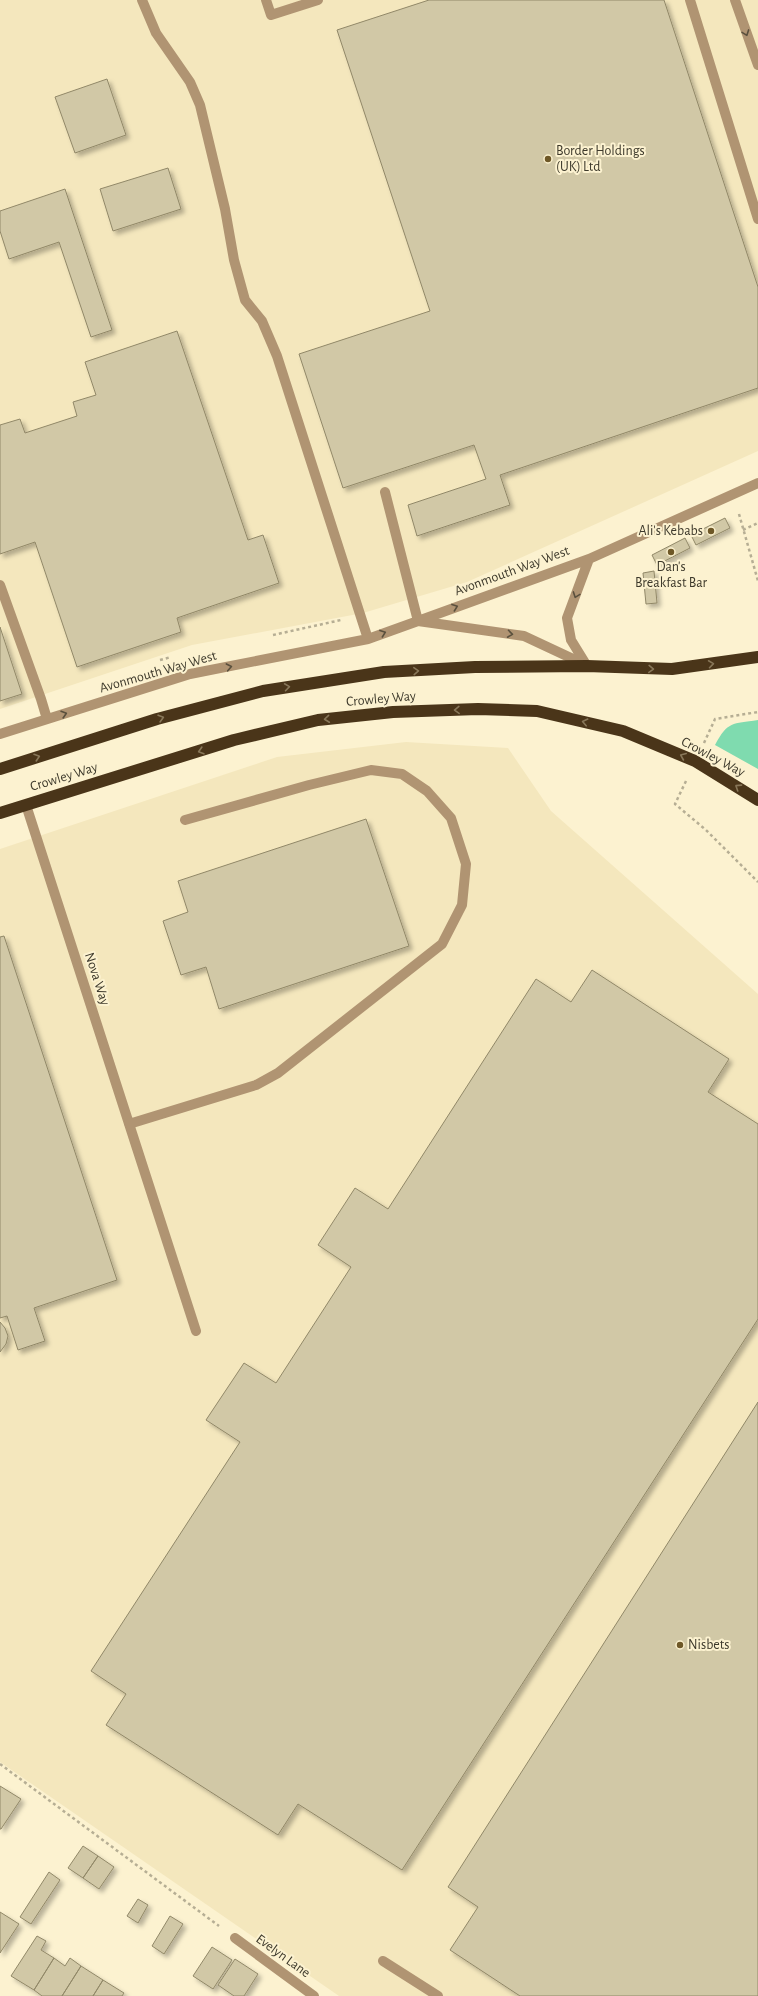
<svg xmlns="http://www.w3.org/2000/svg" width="758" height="1996" viewBox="0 0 758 1996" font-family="'Alegreya Sans',sans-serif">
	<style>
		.built { fill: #f4e7bd }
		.green { fill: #7fdbaf }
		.building { fill: #d1c8a6; stroke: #918868; filter: url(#shadow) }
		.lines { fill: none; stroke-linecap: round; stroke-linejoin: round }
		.path { stroke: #b6ae94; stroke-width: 2.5; stroke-dasharray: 3 3; stroke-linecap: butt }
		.minor { stroke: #b09472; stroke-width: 10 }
		.highway { stroke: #4a3519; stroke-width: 12 }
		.oneway { stroke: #5a503d }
		.oneway2 { stroke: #887759 }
		.poi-dot { fill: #6e5827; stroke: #fcf2d0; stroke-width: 1.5 }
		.labels { text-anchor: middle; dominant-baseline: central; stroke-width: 4; stroke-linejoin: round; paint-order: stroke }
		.poi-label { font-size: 14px; fill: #3d392b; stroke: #fcf2d0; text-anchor: start }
		.street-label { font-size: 14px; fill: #3d392b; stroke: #fcf2d0 }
	</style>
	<defs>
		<filter id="shadow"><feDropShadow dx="3.5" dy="3.5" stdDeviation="2" flood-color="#0004"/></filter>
	</defs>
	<rect width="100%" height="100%" fill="#fcf2d0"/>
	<path class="built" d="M0 0H758V451L467 582 363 613 192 645 0 709Z
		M406 742 508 748 551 811 758 994V1996H339L0 1762V849L277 757Z"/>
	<path class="green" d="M758 720V769L715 745C728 721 732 724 758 720Z"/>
	<path class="building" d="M429 0H664L758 287V388L500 475 510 505 417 536 408 505 486 479 474 445 343 488 299 354 430 311 337 30Z
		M107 79 126 135 75 153 55 97Z
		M168 168 181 209 113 231 100 189Z
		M65 189 112 330 91 337 59 242 9 259 0 231V211Z
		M177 331 248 540 263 535 279 583 177 618 181 632 77 667 35 542 0 554V425L20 419 25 433 77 416 73 402 96 395 85 362Z
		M725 518 730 528 696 545 691 535Z
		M685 538 690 548 657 565 652 555Z
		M654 571 657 603 646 604 643 573Z
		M0 627 22 694 0 701Z
		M366 819 409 946 219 1009 206 967 181 975 163 921 188 912 178 881Z
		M4 936 117 1280 34 1308 45 1341 18 1350 7 1316 0 1318V937Z
		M592 970 729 1059 708 1092 758 1124V1319L402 1870 298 1804 278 1835 106 1725 126 1694 91 1671 240 1442 206 1420 244 1363 276 1383 351 1267 318 1245 355 1188 388 1209 536 979 571 1002Z
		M0 1322 5 1328 8 1336 6 1344 0 1352Z
		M758 1402V1996H520L450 1950 478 1907 448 1887Z
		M0 1786 21 1799 1 1829H0Z
		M83 1846 98 1856 83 1878 68 1868Z
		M98 1856 114 1867 99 1889 83 1878Z
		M49 1872 60 1880 31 1924 20 1917Z
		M138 1899 148 1905 138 1923 127 1916Z
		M0 1912 19 1924 0 1953Z
		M170 1916 183 1924 164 1954 152 1946Z
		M37 1936 46 1941 41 1950 54 1958 34 1990 11 1976Z
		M212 1947 232 1960 213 1989 193 1976Z
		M54 1958 65 1966 70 1958 81 1966 62 1996H42L34 1990Z
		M235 1959 258 1974 244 1996H234L218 1985Z
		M81 1966 103 1980 93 1996H62Z
		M103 1980 124 1993 122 1996H93Z"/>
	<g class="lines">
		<path class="path" d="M739 514 758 581
			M743 530 758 523
			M273 635 341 620
			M160 660 171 657
			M704 743 715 719 758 712
			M686 781 675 804 706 830 758 882
			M0 1764 219 1926"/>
		<path class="minor" d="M142 0 156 33 190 82 200 105 225 209 234 260 245 300 262 321 277 356 368 639
			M266 0 271 15 318 0
			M690 0 758 219
			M735 0 758 65
			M385 492 418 621 589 559 758 483
			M0 585 41 699 47 719
			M587 666 571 640 567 618 589 559
			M0 734 190 674 368 639 418 621 524 636 586 665
			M26 805 196 1331
			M129 1124 256 1085 278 1073 442 944 462 905 466 864 451 818 427 791 402 774 371 770 309 785 185 820
			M235 1938 314 1996
			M383 1961 438 1996"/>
		<path class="highway" d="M0 769 157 719 263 691 384 672 475 667 587 666 672 669 758 657
			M0 813 234 740 318 720 393 712 478 709 537 711 623 731 695 761 758 800"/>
	</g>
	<defs><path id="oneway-chevron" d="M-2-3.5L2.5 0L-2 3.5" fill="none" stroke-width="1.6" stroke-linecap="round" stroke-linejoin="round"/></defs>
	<g class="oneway">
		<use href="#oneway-chevron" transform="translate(746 33) rotate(70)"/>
		<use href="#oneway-chevron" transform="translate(576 595) rotate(110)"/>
		<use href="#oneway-chevron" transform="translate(455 607) rotate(-20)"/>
		<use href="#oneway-chevron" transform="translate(383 633) rotate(-20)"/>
		<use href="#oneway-chevron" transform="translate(510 634) rotate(8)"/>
		<use href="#oneway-chevron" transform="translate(229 667) rotate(-11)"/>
		<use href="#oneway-chevron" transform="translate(64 714) rotate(-17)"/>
	</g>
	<g class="oneway2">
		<use href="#oneway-chevron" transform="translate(711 664) rotate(-8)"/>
		<use href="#oneway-chevron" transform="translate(651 669) rotate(2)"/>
		<use href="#oneway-chevron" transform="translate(416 671) rotate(-3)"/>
		<use href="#oneway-chevron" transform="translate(287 687) rotate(-8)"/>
		<use href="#oneway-chevron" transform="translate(457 710) rotate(178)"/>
		<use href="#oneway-chevron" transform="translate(161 718) rotate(-16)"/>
		<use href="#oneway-chevron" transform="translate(327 719) rotate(174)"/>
		<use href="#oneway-chevron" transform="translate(585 722) rotate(-167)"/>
		<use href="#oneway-chevron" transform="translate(201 751) rotate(163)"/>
		<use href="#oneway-chevron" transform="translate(683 756) rotate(-157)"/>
		<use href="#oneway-chevron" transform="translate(37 757) rotate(-18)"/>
		<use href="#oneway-chevron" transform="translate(738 787) rotate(-147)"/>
	</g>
	<g class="poi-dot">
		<circle cx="548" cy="159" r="4"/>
		<circle cx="711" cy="531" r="4"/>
		<circle cx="671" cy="552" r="4"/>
		<circle cx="680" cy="1645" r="4"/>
	</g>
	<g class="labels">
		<g class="poi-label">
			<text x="556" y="151">Border Holdings<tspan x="556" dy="16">(UK) Ltd</tspan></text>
			<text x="703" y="531" text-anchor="end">Ali's Kebabs</text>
			<text x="671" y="567" text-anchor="middle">Dan's<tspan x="671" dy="16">Breakfast Bar</tspan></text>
			<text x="688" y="1645">Nisbets</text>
		</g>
		<g class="street-label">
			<text transform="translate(512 571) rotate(-20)">Avonmouth Way West</text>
			<text transform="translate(158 672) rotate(-16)">Avonmouth Way West</text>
			<text transform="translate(381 699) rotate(-5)">Crowley Way</text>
			<text transform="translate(713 757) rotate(28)">Crowley Way</text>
			<text transform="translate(64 777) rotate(-17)">Crowley Way</text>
			<text transform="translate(97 979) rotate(72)">Nova Way</text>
			<text transform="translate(283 1956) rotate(36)">Evelyn Lane</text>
		</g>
	</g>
</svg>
